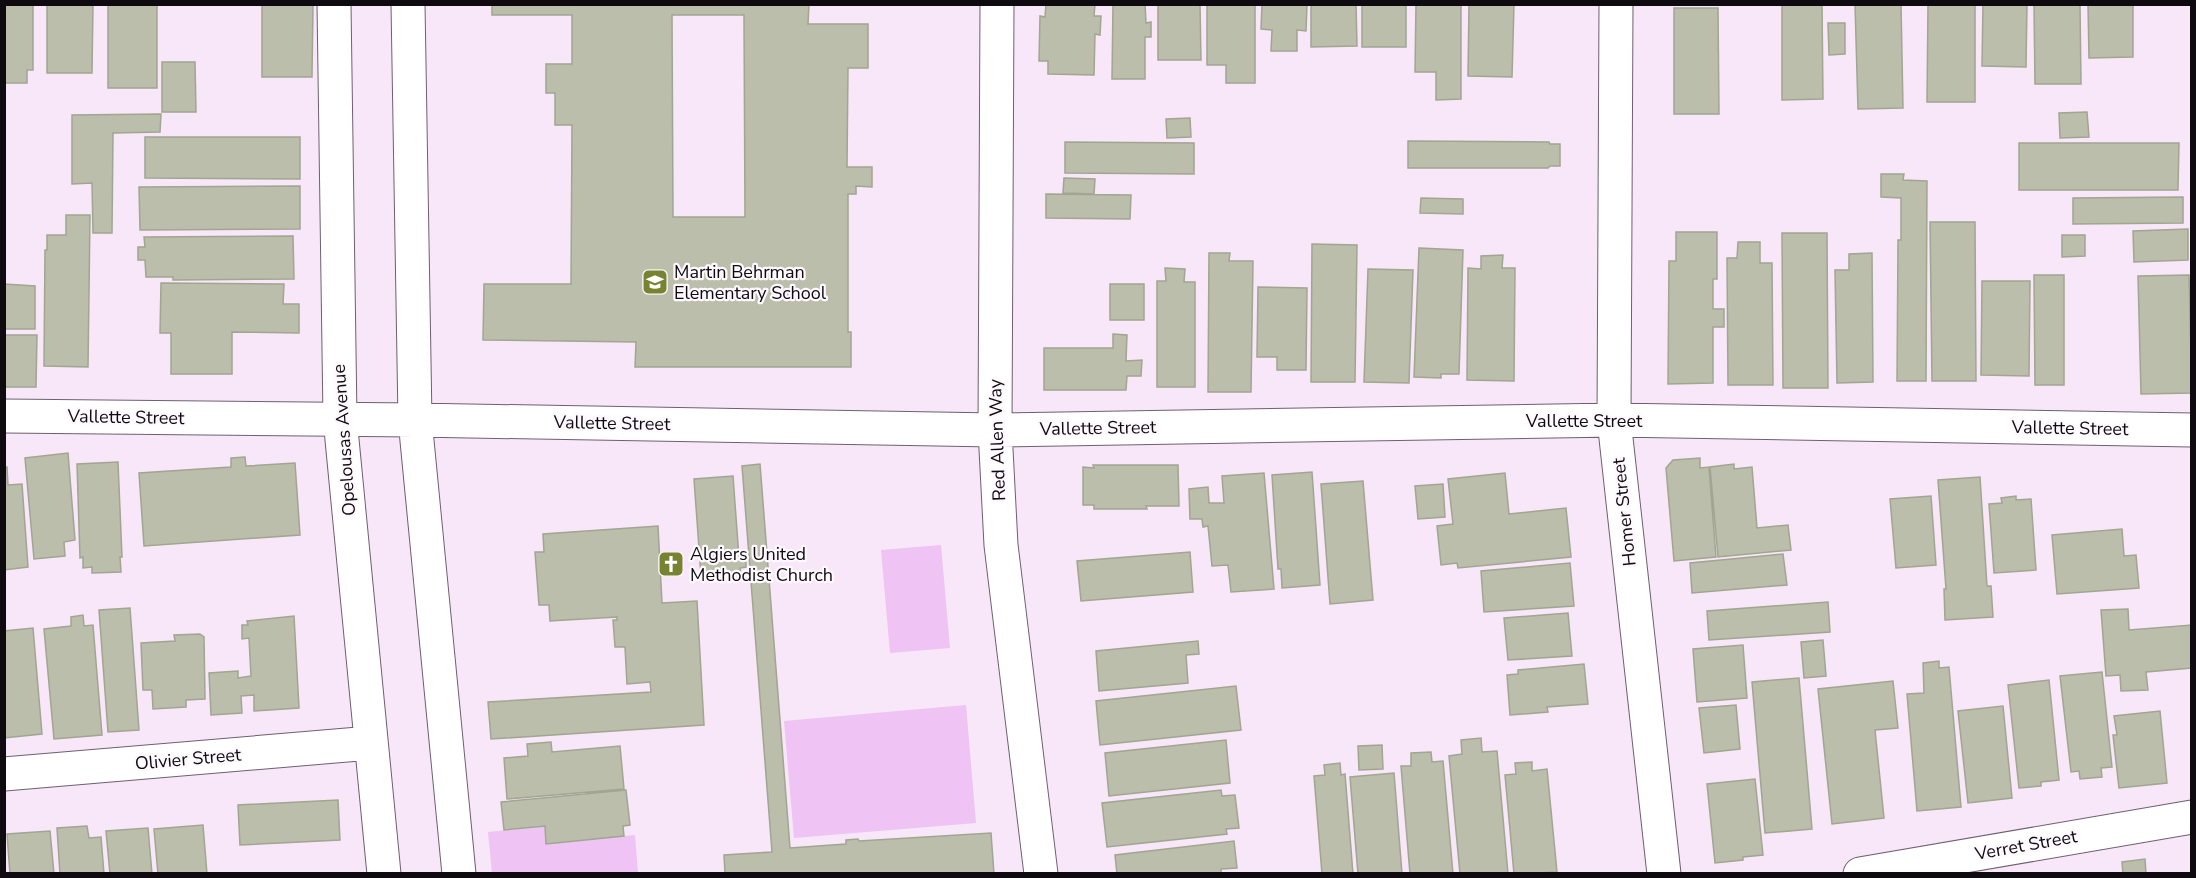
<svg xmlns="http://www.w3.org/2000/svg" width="2196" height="878" viewBox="0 0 2196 878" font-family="'Nunito Sans',sans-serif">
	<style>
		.green { fill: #efc3f3 }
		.building { fill: #babeaa; stroke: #a1a591; stroke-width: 1.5; fill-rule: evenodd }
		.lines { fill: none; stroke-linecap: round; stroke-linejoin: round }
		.minor-casing { stroke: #6e606f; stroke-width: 35 }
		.minor { stroke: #fff; stroke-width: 33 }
		.labels { text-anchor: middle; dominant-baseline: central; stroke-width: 4.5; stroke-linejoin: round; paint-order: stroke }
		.poi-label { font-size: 18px; fill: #0f0a10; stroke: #fdf9fd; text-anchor: start }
		.street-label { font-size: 18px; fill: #0f0a10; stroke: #fdf9fd }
	</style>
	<rect width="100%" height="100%" fill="#f7e7f9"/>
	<path class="green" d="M941 545 950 648 890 653 881 550Z
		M966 705 976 823 794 838 784 721Z
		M545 826 547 844 635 835 638 873H492L488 832Z"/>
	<path class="building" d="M4 4H33V70H27V83H4Z
		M47 4H93L92 73H47Z
		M108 4H157V88H108Z
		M262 4H313L312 77H262Z
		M492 4H809L808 24H868V68H848L847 167H872V187L856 186V194H848V332H851V367H635L636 342 483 340 484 284H571L572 125H555V93H546V64H572V15H492ZM672 15H744L745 217H673Z
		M1046 4H1095L1094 16H1101L1100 35 1095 34 1094 75 1048 74V61H1039L1040 16 1045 17Z
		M1113 4H1145L1146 23 1151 22V37H1145V79H1112Z
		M1158 4H1200L1201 60H1158Z
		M1207 4H1255V83H1226V65H1207Z
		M1262 4H1307L1306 31 1297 30V51H1271L1272 30 1261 29Z
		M1311 4H1356L1357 46 1311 47Z
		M1362 4H1406V47H1362Z
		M1416 4H1461V99L1436 100V72H1415Z
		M1469 4H1514L1512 77 1468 76Z
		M1782 4H1822L1823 99 1782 100Z
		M1855 4H1901L1903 108 1858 109Z
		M1928 4H1975V102H1927Z
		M1983 4H2027L2026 67 1982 66Z
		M2034 4H2080L2081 84H2035Z
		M2088 4H2133V57L2089 58Z
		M1674 8H1718L1719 114H1674Z
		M1828 23H1845V54L1829 55Z
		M162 62H195L196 112H162Z
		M2087 112 2089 137 2060 138 2059 113Z
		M161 114 160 132 113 133 112 233H93L92 183 72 184V115Z
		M1190 118 1191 137 1167 138 1166 119Z
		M145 137H300V179L145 178Z
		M1408 141 1549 142 1550 144H1560V166H1550L1548 168H1408Z
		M1065 142 1194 143V174L1065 173Z
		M2019 143H2179L2178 190H2019Z
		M1881 174H1904L1903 180 1927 181 1926 381H1897L1898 240H1901V198L1881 197Z
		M1064 178 1095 179 1094 194 1063 193Z
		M300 186V229L140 230 139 187Z
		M1046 194 1131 195 1130 219 1046 218Z
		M2183 197V223L2073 224V198Z
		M1421 198 1463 199V214L1420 213Z
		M66 215H90L88 367 44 366 45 250H47V235H66Z
		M1930 222H1975L1976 381H1932Z
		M2188 229V260L2134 262 2133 231Z
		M1676 232H1717V279H1713V309H1724V327H1713V383L1668 384 1669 261H1676Z
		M1782 233H1827L1828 388H1783Z
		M2062 235H2085V256L2062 257Z
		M293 236 294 279 173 280V277H146L145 260H138V247H145L144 237Z
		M1738 242H1760V263H1772L1773 385H1728L1727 258H1737Z
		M1312 244 1357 245 1355 382H1311Z
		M1419 248 1463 250 1459 374H1441V378L1414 377Z
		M1209 253H1230L1229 261H1253L1251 392H1208Z
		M1872 253 1873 382 1837 383 1835 270H1849V254Z
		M1503 255 1502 268H1515L1514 381 1467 380 1468 268 1481 269V256Z
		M1165 268 1185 269 1184 282H1195V387H1157V281H1166Z
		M1368 269 1413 270 1409 383 1364 382Z
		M2034 275H2064V385H2035Z
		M2189 275 2192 393 2141 394 2138 276Z
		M1982 281H2030L2029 376 1981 375Z
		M161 283 284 284 283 304H299V333L232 332V374H171V333H160Z
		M4 284 35 286V329H4Z
		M1110 284H1144V320H1110Z
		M1258 287 1307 288 1306 370H1277V357H1257Z
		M1113 334 1127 335 1126 361 1142 360 1141 376H1127L1126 390H1044V348H1113Z
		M4 335H37L36 387H4Z
		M68 453 75 540 64 542 65 556 34 559 25 458Z
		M245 457 246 466 295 463 300 535 144 546 139 473 231 467V458Z
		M1700 458V468L1709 467 1716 557 1674 561 1666 468 1673 460Z
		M118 462 122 557H120L121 572 92 573V567L83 568V557L80 558 77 464Z
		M760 464 790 848 846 844V840L858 839 859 841 991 833 994 874H725L724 855 772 852 742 466Z
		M1734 464V469L1752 467 1757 528 1788 525 1791 550 1718 557 1710 467Z
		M1093 465H1178L1179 506H1146L1147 509H1094V505H1083V467L1094 468Z
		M4 467H7L8 485 22 484 28 567 4 570Z
		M1312 472 1320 585 1282 588 1281 569H1278L1272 475Z
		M1264 473 1274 589 1231 592 1228 565 1212 566 1208 526 1203 527 1202 519H1190L1189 489 1208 487 1209 503H1224L1222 476Z
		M1505 473 1509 514 1566 508 1571 557 1458 568 1457 563 1441 565 1437 526 1453 524 1448 479Z
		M733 476 739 558H746V567L740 568 741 574 701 576 694 479Z
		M1980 477 1987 586H1991L1993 617 1945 620 1944 589H1946L1938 480Z
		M1363 481 1373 600 1330 604 1321 484Z
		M1443 484 1445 517 1418 519 1415 486Z
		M1931 496 1936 565 1896 568 1890 499Z
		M2016 496V500L2031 499 2036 570 1994 573 1989 504 2002 503 2001 498Z
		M658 526 662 603 697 601 704 725 491 739 488 702 651 692 650 682 627 684 625 647H615L613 620H617V617L550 621 549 605H539L535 552H544L543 534Z
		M2122 529 2124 556 2136 555 2139 588 2057 594 2052 535Z
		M1190 552 1193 592 1081 601 1077 561Z
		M1783 554 1787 585 1692 593 1690 563Z
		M1570 563 1574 606 1484 612 1481 571Z
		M1828 602 1830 632 1709 640 1707 611Z
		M130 608 139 730 108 732 99 610Z
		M2128 609 2129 630 2192 625V668L2146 672 2148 690 2121 691 2120 675 2106 676 2101 610Z
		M1568 613 1572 656 1508 660 1504 618Z
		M83 615 84 626 93 625 102 735 54 739 44 629 71 626V617Z
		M294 616 299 708 254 711V695L241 696 242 713 211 715 209 673 238 671V678L251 676 249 638 242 639V625H248L247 621Z
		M33 628 42 734 4 738V631Z
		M200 634 204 637 205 699 186 700V707L153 709 152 690H143L141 643 175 641 174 635Z
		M1823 640 1826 676 1804 678 1801 642Z
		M1198 641 1199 654 1186 655 1188 683 1099 691 1096 651Z
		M1743 645 1747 698 1697 702 1693 649Z
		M1939 661V668L1949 667 1961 807 1917 811 1907 694 1924 693 1923 663Z
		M1584 664 1588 704 1547 707 1548 712 1510 715 1507 675 1518 674V670Z
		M2102 672 2112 767 2101 768 2102 777 2080 779 2079 771 2071 772 2060 676Z
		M1799 678 1812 829 1765 833 1752 682Z
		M2049 680 2059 780 2041 782V786L2019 788 2008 685Z
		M1893 681 1898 728 1875 730 1884 818 1832 824 1818 689Z
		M1236 686 1241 730 1100 745 1096 701Z
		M1736 705 1740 749 1704 753 1699 708Z
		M2003 706 2012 798 1968 803 1958 711Z
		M2160 711 2167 783 2119 788 2113 735H2117L2114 716Z
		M1481 738 1482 752 1497 751 1508 874H1460L1449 756 1462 754 1461 740Z
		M1226 740 1230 783 1109 796 1105 753Z
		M551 742 552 752 620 746 624 789 507 799 504 758 528 756 527 744Z
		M1382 745 1383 769 1359 770 1358 746Z
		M1431 752 1432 762 1443 761 1453 874H1410L1401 766H1411V753Z
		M1532 762V771L1547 769 1557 872 1514 874 1505 775 1516 774 1515 763Z
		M1340 763 1341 775 1345 774 1353 874H1322L1314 776 1325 775 1324 765Z
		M1394 773 1402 874H1358L1350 777Z
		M1755 779 1763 855 1743 857V860L1715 863 1707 784Z
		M626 790 630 825 623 826 624 836 546 844 545 826 504 830 501 802Z
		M1221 790 1222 796 1235 795 1239 828 1226 829 1227 834 1107 847 1102 803Z
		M338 800 340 840 240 845 238 805Z
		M203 825 207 874H158L154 829Z
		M87 826 89 838 101 837 104 874H60L57 828Z
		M148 828 152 874H110L106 831Z
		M50 831 54 874H10L7 834Z
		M1234 841 1237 868 1221 869V874H1117L1115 855Z
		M2145 859 2146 874H2123L2122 862Z"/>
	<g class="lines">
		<g class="minor-casing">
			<path id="minor" d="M334 4 340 419 384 874
				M408 4 415 420 459 874
				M997 4 995 430 1001 545 1041 874
				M1616 4 1614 420 1664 874
				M4 416 415 420 995 430 1614 420 2192 430
				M4 774 371 743
				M1860 874 2192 817"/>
		</g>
		<use href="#minor" class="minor"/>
	</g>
	<defs>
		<g id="school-square" transform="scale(1.35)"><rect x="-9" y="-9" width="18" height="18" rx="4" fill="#778331" stroke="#fdf9fd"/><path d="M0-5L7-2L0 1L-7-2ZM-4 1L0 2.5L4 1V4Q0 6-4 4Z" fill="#fff"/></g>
		<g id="church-square" transform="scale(1.35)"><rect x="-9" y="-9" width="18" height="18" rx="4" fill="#778331" stroke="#fdf9fd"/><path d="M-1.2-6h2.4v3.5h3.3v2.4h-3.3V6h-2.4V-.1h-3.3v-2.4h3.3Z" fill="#fff"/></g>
	</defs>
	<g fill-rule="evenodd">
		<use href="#school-square" x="655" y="282"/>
		<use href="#church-square" x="671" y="564"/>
	</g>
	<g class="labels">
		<g class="poi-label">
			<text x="674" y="272">Martin Behrman<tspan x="674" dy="21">Elementary School</tspan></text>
			<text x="690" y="554">Algiers United<tspan x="690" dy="21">Methodist Church</tspan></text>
		</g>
		<g class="street-label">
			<text transform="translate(126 417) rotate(1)">Vallette Street</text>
			<text x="1584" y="421">Vallette Street</text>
			<text transform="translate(612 423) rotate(1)">Vallette Street</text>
			<text transform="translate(1098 428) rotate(-1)">Vallette Street</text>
			<text transform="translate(2070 428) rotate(1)">Vallette Street</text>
			<text transform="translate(344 440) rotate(-94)">Opelousas Avenue</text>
			<text transform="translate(997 440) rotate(-92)">Red Allen Way</text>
			<text transform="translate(1624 512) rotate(-96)">Homer Street</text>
			<text transform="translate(188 759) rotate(-5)">Olivier Street</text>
			<text transform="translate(2026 845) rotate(-10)">Verret Street</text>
		</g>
	</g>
	<rect width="2196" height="878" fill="none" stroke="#0f0a10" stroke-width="12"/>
</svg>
